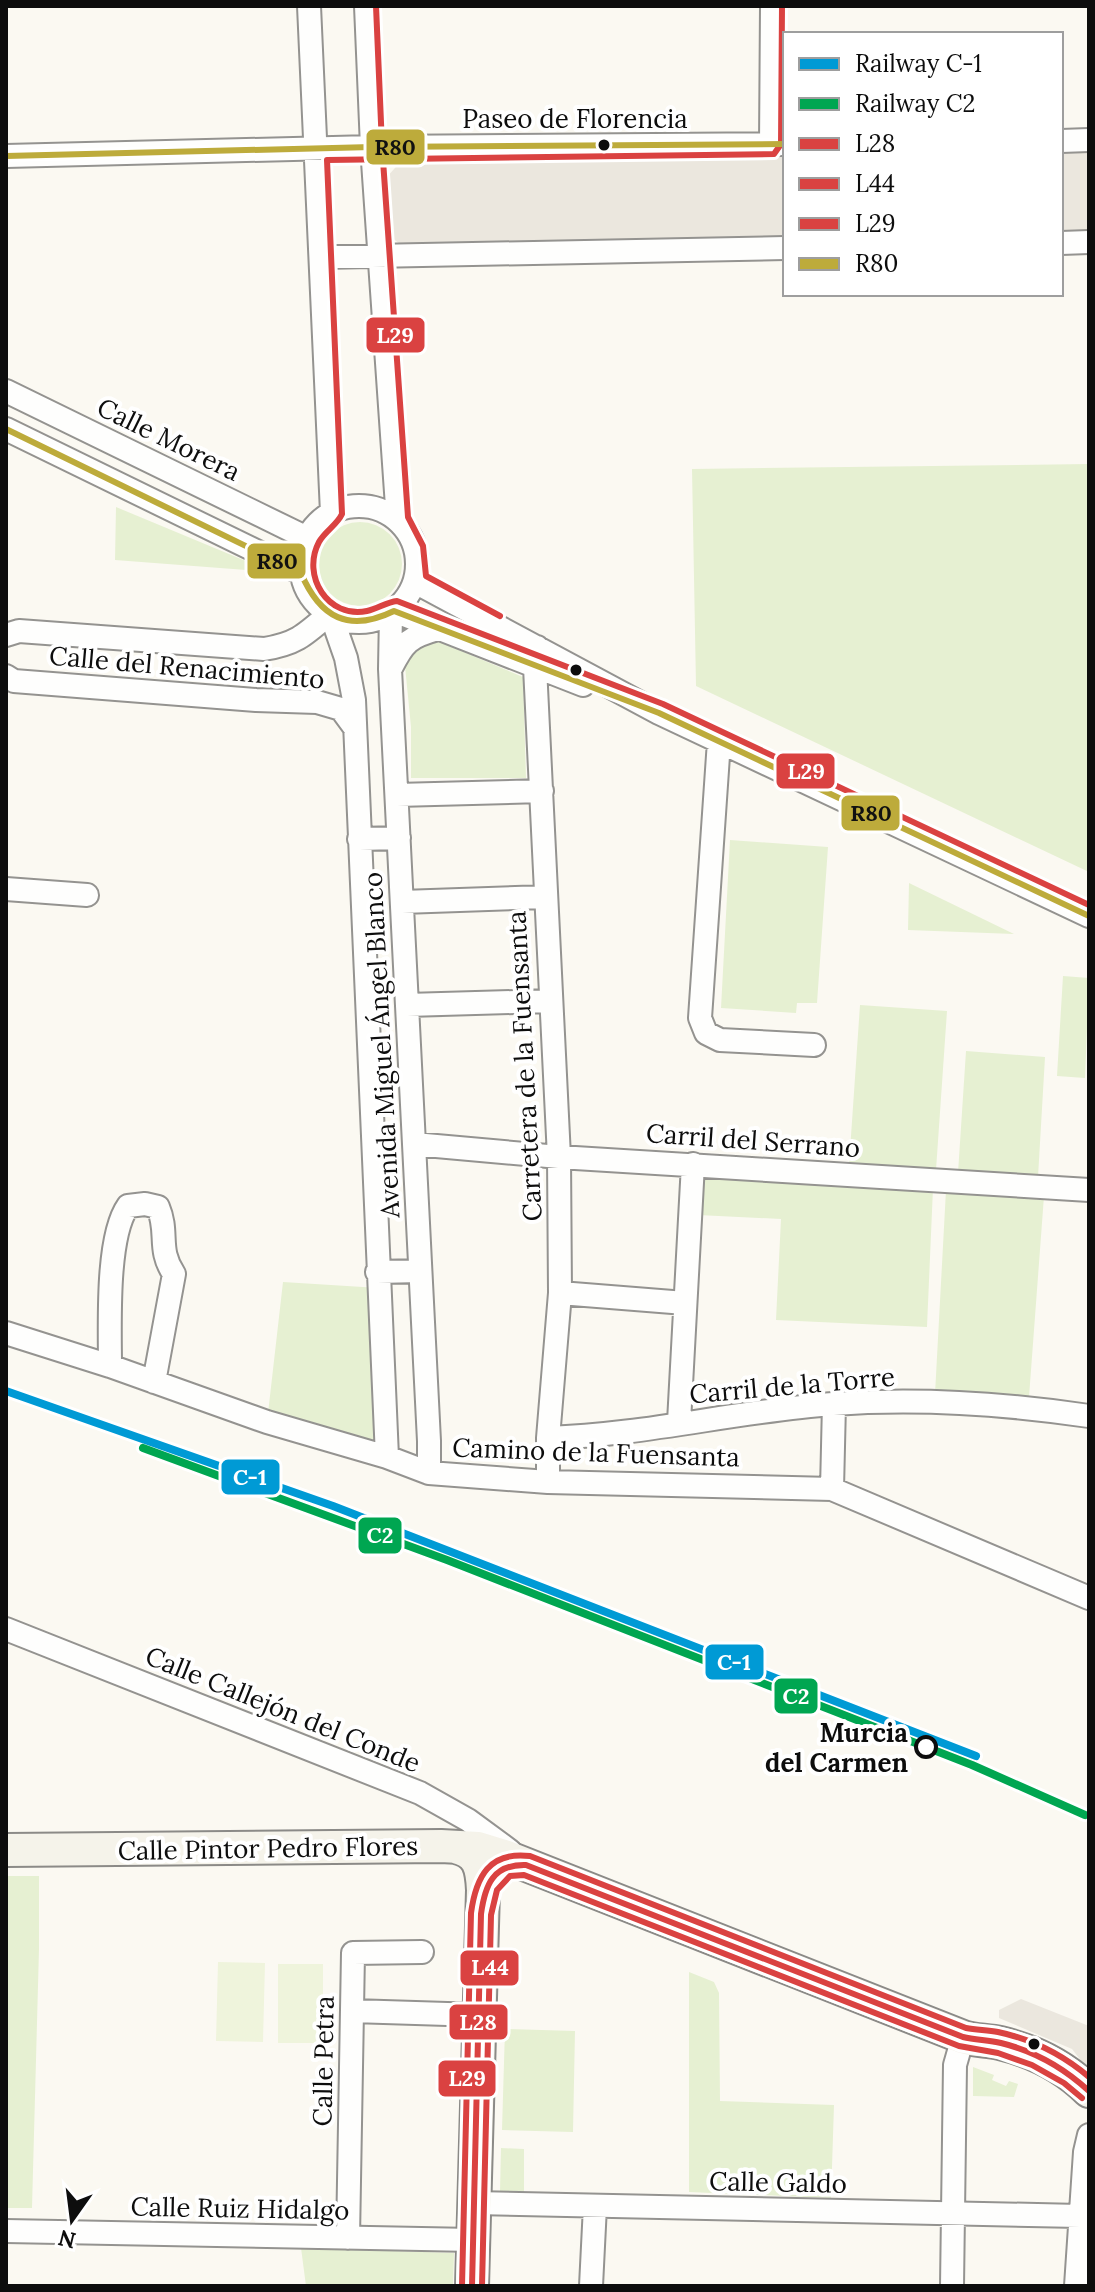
<svg xmlns="http://www.w3.org/2000/svg" width="1095" height="2292" viewBox="0 0 1095 2292" font-family="Lora,serif">
	<style>
		.green { fill: #e6f0d2 }
		.pitch { fill: #eff4dc }
		.plaza { fill: #ebe7de }
		.lines { fill: none; stroke-linecap: round; stroke-linejoin: round }
		.minor-casing { stroke: #949390; stroke-width: 26 }
		.secondary-casing { stroke: #8b8a87; stroke-width: 36 }
		.minor { stroke: #fefefd; stroke-width: 22 }
		.secondary { stroke: #f5f3ea; stroke-width: 32 }
		.bus-1-casing { stroke: #fff; stroke-width: 12 }
		.bus-2-casing { stroke: #fff; stroke-width: 12 }
		.bus-3-casing { stroke: #fff; stroke-width: 12 }
		.bus-4-casing { stroke: #fff; stroke-width: 12 }
		.bus-1 { stroke: #da4241; stroke-width: 6 }
		.bus-2 { stroke: #da4241; stroke-width: 6 }
		.bus-3 { stroke: #da4241; stroke-width: 6 }
		.bus-4 { stroke: #bdab3b; stroke-width: 6 }
		.rail-1-casing { stroke: #fff; stroke-width: 14 }
		.rail-2-casing { stroke: #fff; stroke-width: 14 }
		.rail-1 { stroke: #009ad5; stroke-width: 8 }
		.rail-2 { stroke: #00a651; stroke-width: 8 }
		.bus-dot { fill: #0d0d0d; stroke: #fff; stroke-width: 3 }
		.stop-dot { fill: #fff; stroke: #0d0d0d; stroke-width: 4 }
		.labels { text-anchor: middle; dominant-baseline: central; stroke-width: 8; stroke-linejoin: round; paint-order: stroke }
		.street-label { font-size: 26px; fill: #0d0d0d; stroke: #fff }
		.stop-label { font-size: 26px; font-weight: bold; fill: #0d0d0d; stroke: #fff; text-anchor: end }
		.line-badge { stroke: #fff; stroke-width: 3 }
		.badge-label { font-size: 22px; text-anchor: middle; font-weight: bold; fill: #fff }
		.pale-badge-label { font-size: 22px; text-anchor: middle; font-weight: bold; fill: #111 }
	</style>
	<rect width="100%" height="100%" fill="#fbf9f2"/>
	<path class="green" d="M1089 464V872L696 686 692 469Z
		M116 507 272 572 115 560Z
		M318 564a42 42 0 1 1 84 0a42 42 0 1 1-84 0Z
		M435 640 523 677 526 778H411V727L404 656Z
		M730 840 828 847 817 1003H797L796 1013 721 1008Z
		M909 883 1014 934 908 930Z
		M1063 976 1089 978 1085 1078 1057 1076Z
		M860 1005 947 1011 936 1170 849 1165Z
		M966 1051 1045 1057 1038 1177 958 1173Z
		M700 1176 933 1188 927 1327 776 1320 781 1219 698 1215Z
		M946 1190 1044 1196 1029 1397 935 1394Z
		M283 1282 379 1288 387 1457 267 1422Z
		M6 1876H39V1949L32 2208H6Z
		M689 1972 714 1982 719 1993 720 2101 834 2105 831 2198 689 2192Z
		M505 2029 575 2031 573 2132 502 2130Z
		M973 2067 994 2075 992 2080 1006 2086 1009 2081 1018 2084 1014 2097 973 2096Z
		M501 2148 524 2149V2193L500 2192Z
		M301 2248 454 2253 453 2286H306Z"/>
	<path class="pitch" d="M218 1962 265 1963 263 2042 216 2041Z
		M278 1964H323V2043H278Z"/>
	<path class="plaza" d="M1089 148V236H1061V149Z
		M785 153V241L401 245 391 237 388 229 386 178 403 159Z
		M1021 1999 1089 2026V2071L1072 2049 999 2018V2010Z"/>
	<g class="lines">
		<g class="minor-casing">
			<path id="minor" d="M309 6 332 513
				M366 6 372 147 398 521
				M1061 141 1089 140
				M771 144 772 6
				M6 156 372 147 785 144
				M1061 243 1089 242
				M322 257 785 248
				M6 391 307 538
				M6 429 301 573
				M301 564a58 58 0 1 1 116 0a58 58 0 1 1-116 0Z
				M415 582 659 713 1089 916
				M394 611 583 685
				M391 613 390 669 429 1441V1473
				M331 615 346 658 354 700 387 1457
				M6 635 19 631 264 649C296 644 305 635 329 614
				M537 647 535 667 559 1157 560 1293 548 1438V1482
				M391 668C404 642 409 637 438 629
				M6 676 14 681 256 700 317 702 341 709 355 728
				M719 741 700 1018 706 1033 720 1040 814 1045
				M397 795 542 791
				M359 839 399 838
				M6 889 87 895
				M402 902 545 897
				M407 1005 550 1001
				M414 1144 559 1157 1089 1190
				M377 1272 420 1271
				M560 1293 685 1303
				M6 1333 110 1366 267 1422 387 1457 429 1473 548 1482 832 1489 1089 1598
				M110 1366C110 1326 106 1237 128 1206L145 1204 158 1207C169 1233 157 1249 174 1274L154 1382
				M679 1422 693 1164
				M548 1438C644 1435 737 1411 833 1404 915 1398 1007 1404 1089 1416
				M832 1489 834 1404
				M6 1629 420 1793 468 1820 510 1851
				M352 2011 479 2015
				M474 2203 1080 2216
				M6 2231 473 2240
				M348 2238 353 1953 422 1952
				M591 2286 595 2206
				M952 2286 955 2065 963 2037
				M1076 2286 1085 2152 1089 2135"/>
		</g>
		<g class="secondary-casing">
			<path id="secondary" d="M455 1847C479 1852 482 1868 483 1890L472 2286
				M6 1850 441 1846 478 1848 504 1856 963 2037C975 2041 988 2040 1000 2043 1033 2051 1065 2067 1089 2091"/>
		</g>
		<use href="#minor" class="minor"/>
		<use href="#secondary" class="secondary"/>
		<g class="bus-1-casing">
			<path id="bus-1" d="M472 2286 481 1914C485 1885 493 1864 526 1865L963 2037C975 2040 988 2040 1001 2043 1034 2051 1064 2068 1089 2091"/>
		</g>
		<g class="bus-2-casing">
			<path id="bus-2" d="M482 2286 491 1915 497 1890 510 1876 524 1875 959 2046 998 2053 1032 2065 1064 2083 1082 2098"/>
		</g>
		<g class="bus-3-casing">
			<path id="bus-3" d="M376 6 382 146 408 517 423 546 426 576 500 616
				M782 6 781 144 774 154 327 160 342 514C337 525 325 531 319 542 301 576 328 619 367 611 378 609 386 602 397 601L663 704 1089 905
				M462 2286 471 1913C476 1877 489 1851 530 1856L966 2028C977 2030 987 2030 998 2032 1031 2039 1063 2055 1089 2077"/>
		</g>
		<g class="bus-4-casing">
			<path id="bus-4" d="M6 156 372 147 785 144
				M6 429 301 573C320 618 349 633 394 611L659 713 1089 916"/>
		</g>
		<use href="#bus-1" class="bus-1"/>
		<use href="#bus-2" class="bus-2"/>
		<use href="#bus-3" class="bus-3"/>
		<use href="#bus-4" class="bus-4"/>
		<g class="rail-1-casing">
			<path id="rail-1" d="M6 1391 333 1506 976 1756"/>
		</g>
		<g class="rail-2-casing">
			<path id="rail-2" d="M143 1448 447 1560 972 1765 1085 1815"/>
		</g>
		<use href="#rail-1" class="rail-1"/>
		<use href="#rail-2" class="rail-2"/>
	</g>
	<g class="bus-dot">
		<circle cx="604" cy="145" r="7"/>
		<circle cx="576" cy="670" r="7"/>
		<circle cx="1034" cy="2044" r="7"/>
	</g>
	<circle class="stop-dot" cx="926" cy="1747" r="10"/>
	<g class="labels">
		<g class="street-label">
			<text x="575" y="118">Paseo de Florencia</text>
			<text transform="translate(169 439) rotate(26)">Calle Morera</text>
			<text transform="translate(187 667) rotate(5)">Calle del Renacimiento</text>
			<text transform="translate(381 1045) rotate(-93)">Avenida Miguel Ángel Blanco</text>
			<text transform="translate(524 1066) rotate(-93)">Carretera de la Fuensanta</text>
			<text transform="translate(753 1140) rotate(4)">Carril del Serrano</text>
			<text transform="translate(792 1385) rotate(-5)">Carril de la Torre</text>
			<text transform="translate(596 1452) rotate(2)">Camino de la Fuensanta</text>
			<text transform="translate(283 1709) rotate(22)">Calle Callejón del Conde</text>
			<text transform="translate(268 1848) rotate(-1)">Calle Pintor Pedro Flores</text>
			<text transform="translate(323 2061) rotate(-89)">Calle Petra</text>
			<text transform="translate(778 2182) rotate(1)">Calle Galdo</text>
			<text transform="translate(240 2208) rotate(1)">Calle Ruiz Hidalgo</text>
		</g>
		<g class="stop-label">
			<text x="908" y="1732">Murcia<tspan x="908" dy="30">del Carmen</tspan></text>
		</g>
	</g>
	<g class="line-badge">
		<rect x="365" y="128" width="61" height="38" rx="8" fill="#bdab3b"/>
		<rect x="365" y="316" width="61" height="38" rx="8" fill="#da4241"/>
		<rect x="246" y="542" width="61" height="38" rx="8" fill="#bdab3b"/>
		<rect x="775" y="752" width="61" height="38" rx="8" fill="#da4241"/>
		<rect x="840" y="794" width="61" height="38" rx="8" fill="#bdab3b"/>
		<rect x="220" y="1458" width="61" height="38" rx="8" fill="#009ad5"/>
		<rect x="357" y="1516" width="46" height="39" rx="8" fill="#00a651"/>
		<rect x="704" y="1643" width="61" height="38" rx="8" fill="#009ad5"/>
		<rect x="773" y="1677" width="46" height="38" rx="8" fill="#00a651"/>
		<rect x="459" y="1949" width="61" height="38" rx="8" fill="#da4241"/>
		<rect x="448" y="2003" width="61" height="38" rx="8" fill="#da4241"/>
		<rect x="437" y="2059" width="60" height="39" rx="8" fill="#da4241"/>
	</g>
	<g class="badge-label">
		<text x="395" y="343">L29</text>
		<text x="806" y="779">L29</text>
		<text x="250" y="1485">C-1</text>
		<text x="380" y="1543">C2</text>
		<text x="734" y="1670">C-1</text>
		<text x="796" y="1704">C2</text>
		<text x="490" y="1975">L44</text>
		<text x="478" y="2030">L28</text>
		<text x="467" y="2086">L29</text>
	</g>
	<g class="pale-badge-label">
		<text x="395" y="155">R80</text>
		<text x="277" y="569">R80</text>
		<text x="871" y="821">R80</text>
	</g>
	<rect width="1095" height="2292" fill="none" stroke="#0d0d0d" stroke-width="16"/>
	<rect x="783" y="32" width="280" height="264" fill="#ffffff" stroke="#9e9e9e" stroke-width="2"/>
	<rect x="799" y="58" width="40" height="12" fill="#009ad5" stroke="#9e9e9e" stroke-width="2"/>
	<text x="855" y="72" font-size="24" fill="#0d0d0d">Railway C-1</text>
	<rect x="799" y="98" width="40" height="12" fill="#00a651" stroke="#9e9e9e" stroke-width="2"/>
	<text x="855" y="112" font-size="24" fill="#0d0d0d">Railway C2</text>
	<rect x="799" y="138" width="40" height="12" fill="#da4241" stroke="#9e9e9e" stroke-width="2"/>
	<text x="855" y="152" font-size="24" fill="#0d0d0d">L28</text>
	<rect x="799" y="178" width="40" height="12" fill="#da4241" stroke="#9e9e9e" stroke-width="2"/>
	<text x="855" y="192" font-size="24" fill="#0d0d0d">L44</text>
	<rect x="799" y="218" width="40" height="12" fill="#da4241" stroke="#9e9e9e" stroke-width="2"/>
	<text x="855" y="232" font-size="24" fill="#0d0d0d">L29</text>
	<rect x="799" y="258" width="40" height="12" fill="#bdab3b" stroke="#9e9e9e" stroke-width="2"/>
	<text x="855" y="272" font-size="24" fill="#0d0d0d">R80</text>
	<g transform="translate(72 2220) rotate(194)" stroke="#ffffff" stroke-width="6" paint-order="stroke">
	<path d="M0-6L14 30L0 20L-14 30Z" fill="#0d0d0d"/>
	<text y="-12" font-size="22" font-weight="bold" text-anchor="middle" fill="#0d0d0d">N</text>
	</g>
</svg>
